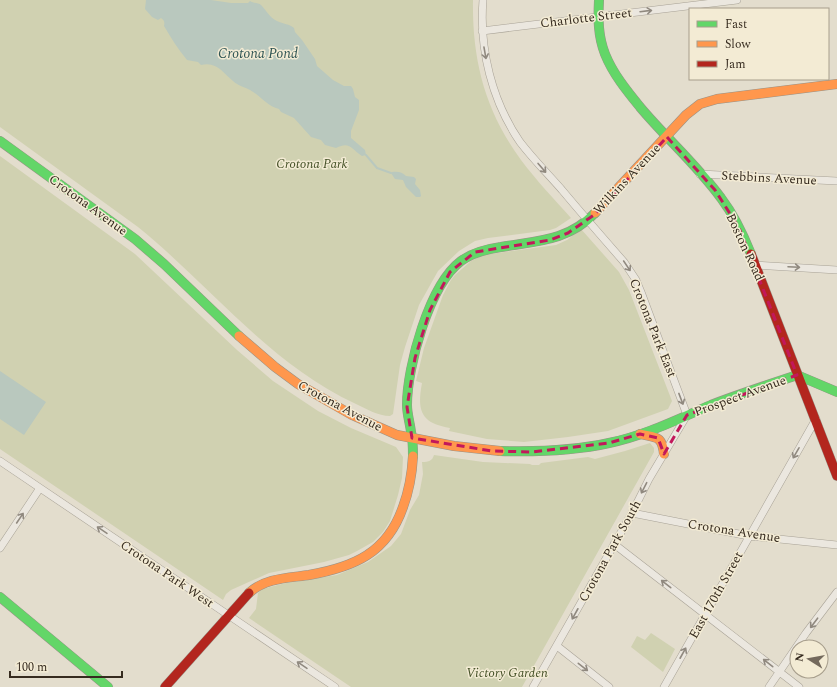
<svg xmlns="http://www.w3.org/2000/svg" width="837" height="687" viewBox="0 0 837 687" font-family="Spectral,serif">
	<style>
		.green { fill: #d0d1b1 }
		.water { fill: #b9c8be }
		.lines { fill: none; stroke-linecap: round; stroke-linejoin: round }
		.stream { stroke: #b9c8be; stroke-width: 2 }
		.street-casing { stroke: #a8a296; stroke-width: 8 }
		.fast-casing { stroke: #989287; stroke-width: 10 }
		.slow-casing { stroke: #989287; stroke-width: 10 }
		.jam-casing { stroke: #989287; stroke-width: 10 }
		.street { stroke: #ebe7df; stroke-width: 7 }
		.fast { stroke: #63d668; stroke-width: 9 }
		.slow { stroke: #ff974d; stroke-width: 9 }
		.jam { stroke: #b3261e; stroke-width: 9 }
		.oneway { stroke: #90897f }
		.marked { fill: none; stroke: #c2185b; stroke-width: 3; stroke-dasharray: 8 5; stroke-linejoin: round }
		.labels { text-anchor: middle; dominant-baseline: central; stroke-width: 3; stroke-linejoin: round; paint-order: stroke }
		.street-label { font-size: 13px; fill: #362b1f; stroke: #f3ebd4 }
		.park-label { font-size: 13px; font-style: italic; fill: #455127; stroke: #f3ebd4 }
		.water-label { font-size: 14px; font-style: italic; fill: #305554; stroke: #f3ebd4 }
	</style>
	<rect width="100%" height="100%" fill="#e3ddcd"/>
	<path class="green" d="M0 0H473C472 60 485 111 521 160 536 180 554 199 571 218L556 228 550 230 488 238 475 241 459 251 438 271 419 305 405 347 400 365 393 414 390 416C378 416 367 409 356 404 268 363 212 287 138 227L0 127Z
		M0 156 135 254 237 350 273 381 318 411 351 428 396 447 403 457 402 478 398 495 390 521 383 532 373 542 357 551 349 555 324 562 269 573 231 590 226 594 223 600 0 449Z
		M581 229 619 272 629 290 672 401 668 409 608 431 568 437 524 442 487 439 449 431 450 428C420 423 417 410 422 383L416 381 424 348 443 295 451 280 455 275 471 261 483 255 556 245 567 240Z
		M650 443 654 448V452L522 687H351L249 618 256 609 258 593 262 589 286 583 337 575 368 562 391 546 401 534 410 510 419 495 423 474 422 462C429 462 432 461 434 455L483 462 530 464 532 465H539L541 463 588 457 595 459 625 451Z
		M651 633 675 649 663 672 631 647 637 636 645 640Z"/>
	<path class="water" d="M146 0H211L231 3H248L250 1C253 3 259 3 261 5 267 11 269 17 277 21 283 24 290 24 294 28L295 32 302 40 315 59 317 66 333 80 344 86H351L353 89 355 97 359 100V110L351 131V138L365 150 366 155 362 156C351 149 350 141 336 148L325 145 321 140 311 137 294 118 281 112 279 109C267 106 261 96 250 90 245 87 238 86 233 81 223 73 217 61 201 65L198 62 187 60C178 49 171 38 164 26 165 22 164 20 161 18L158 20 152 17 145 9Z
		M392 172C397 171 403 172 406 176L414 177 416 179 415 184 420 190 421 196 420 197H416L406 187 403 180 395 179 391 173Z
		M0 371 46 402 24 435 0 419Z"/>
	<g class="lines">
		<path class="stream" d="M366 155 377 168 391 173"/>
		<g class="street-casing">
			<path id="street" d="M483 0C479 49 492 101 520 142 533 159 548 174 562 190 582 214 603 238 624 262L636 280 641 292 687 415 649 479 632 513 533 687
				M482 31 737 0
				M700 174 837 181
				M755 265 837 270
				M0 461 335 687
				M632 513 749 536 837 545
				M614 544 799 687
				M0 548 40 488
				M557 646 609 687
				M664 687 816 419
				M769 687 806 633 837 592"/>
		</g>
		<g class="fast-casing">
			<path id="fast" d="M599 0C598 19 598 36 605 54 613 74 627 91 640 107 666 138 697 165 721 198 734 215 743 234 751 254
				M0 141 135 239 164 264 239 336
				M500 451C536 452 573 451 609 443 644 436 678 419 711 405 739 394 768 385 797 375L837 392
				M413 456C413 448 413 440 411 432 410 423 407 414 407 405 407 367 429 285 461 261 472 253 487 249 501 247 537 241 568 241 595 213
				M0 597 108 687"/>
		</g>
		<g class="slow-casing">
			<path id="slow" d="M595 213 686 115 700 104 717 99 837 84
				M239 336 275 367 298 384 352 415 397 435 454 446 500 451
				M640 434C656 438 662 435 664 454
				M249 593C265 578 288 578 309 575 354 567 387 553 403 507 409 491 412 474 413 456"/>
		</g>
		<g class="jam-casing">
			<path id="jam" d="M751 254 837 476
				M165 687 249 593"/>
		</g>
		<use href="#street" class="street"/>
		<use href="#fast" class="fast"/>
		<use href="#slow" class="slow"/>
		<use href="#jam" class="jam"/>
	</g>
	<defs><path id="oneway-shaft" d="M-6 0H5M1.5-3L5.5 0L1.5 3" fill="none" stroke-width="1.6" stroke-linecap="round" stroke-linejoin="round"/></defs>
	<g class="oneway">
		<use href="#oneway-shaft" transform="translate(646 11) rotate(-7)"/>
		<use href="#oneway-shaft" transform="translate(485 53) rotate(80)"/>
		<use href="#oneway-shaft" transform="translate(542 168) rotate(49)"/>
		<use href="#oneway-shaft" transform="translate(627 266) rotate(56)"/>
		<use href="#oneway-shaft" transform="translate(794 267) rotate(3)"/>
		<use href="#oneway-shaft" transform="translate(681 399) rotate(69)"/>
		<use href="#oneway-shaft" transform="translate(796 453) rotate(120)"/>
		<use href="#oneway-shaft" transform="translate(644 488) rotate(117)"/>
		<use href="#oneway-shaft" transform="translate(20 518) rotate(-56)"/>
		<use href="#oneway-shaft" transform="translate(102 530) rotate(-146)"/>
		<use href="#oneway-shaft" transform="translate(666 584) rotate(-142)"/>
		<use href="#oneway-shaft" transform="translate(575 614) rotate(119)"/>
		<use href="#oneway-shaft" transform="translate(814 623) rotate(127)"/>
		<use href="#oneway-shaft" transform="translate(683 653) rotate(-61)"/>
		<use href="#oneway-shaft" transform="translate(768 663) rotate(-142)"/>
		<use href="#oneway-shaft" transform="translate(302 665) rotate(-146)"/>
		<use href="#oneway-shaft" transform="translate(583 667) rotate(38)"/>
	</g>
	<path class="marked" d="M667 137 715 190 739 228 797 375 687 415 664 454 658 438 640 434 609 443 532 452 492 451 412 438 407 407 415 358 430 310 450 272 475 252 550 240 568 233 594 215Z"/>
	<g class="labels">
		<g class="street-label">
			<text transform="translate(586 18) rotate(-7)">Charlotte Street</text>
			<text transform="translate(769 178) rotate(3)">Stebbins Avenue</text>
			<text transform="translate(627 179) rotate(-47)">Wilkins Avenue</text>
			<text transform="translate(88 205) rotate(36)">Crotona Avenue</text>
			<text transform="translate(745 247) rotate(65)">Boston Road</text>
			<text transform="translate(653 328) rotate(68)">Crotona Park East</text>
			<text transform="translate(740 396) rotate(-20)">Prospect Avenue</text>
			<text transform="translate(340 406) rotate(28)">Crotona Avenue</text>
			<text transform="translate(734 531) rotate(9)">Crotona Avenue</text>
			<text transform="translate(610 551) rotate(-61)">Crotona Park South</text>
			<text transform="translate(167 574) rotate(34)">Crotona Park West</text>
			<text transform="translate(716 595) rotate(-61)">East 170th Street</text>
		</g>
		<g class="park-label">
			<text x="312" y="164">Crotona Park</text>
			<text x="507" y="673">Victory Garden</text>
		</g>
		<g class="water-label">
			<text x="258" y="53">Crotona Pond</text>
		</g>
	</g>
	<rect x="689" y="8" width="140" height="72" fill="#f3ebd4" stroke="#a79e8c"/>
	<rect x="697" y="21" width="20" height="6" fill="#63d668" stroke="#a79e8c"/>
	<text x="725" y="28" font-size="12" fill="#362b1f">Fast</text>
	<rect x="697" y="41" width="20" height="6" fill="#ff974d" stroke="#a79e8c"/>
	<text x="725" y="48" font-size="12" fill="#362b1f">Slow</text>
	<rect x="697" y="61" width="20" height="6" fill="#b3261e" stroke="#a79e8c"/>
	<text x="725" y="68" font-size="12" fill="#362b1f">Jam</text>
	<g transform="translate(809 659) rotate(281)"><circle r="19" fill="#f3ebd4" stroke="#a79e8c"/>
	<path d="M0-3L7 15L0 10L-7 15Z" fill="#73695c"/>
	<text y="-6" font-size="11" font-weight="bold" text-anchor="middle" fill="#362b1f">N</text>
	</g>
	<path d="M10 671v6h112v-6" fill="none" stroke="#362b1f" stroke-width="2"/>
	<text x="16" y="671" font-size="12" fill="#362b1f" stroke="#f3ebd4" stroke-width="3" paint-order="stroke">100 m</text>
</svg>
